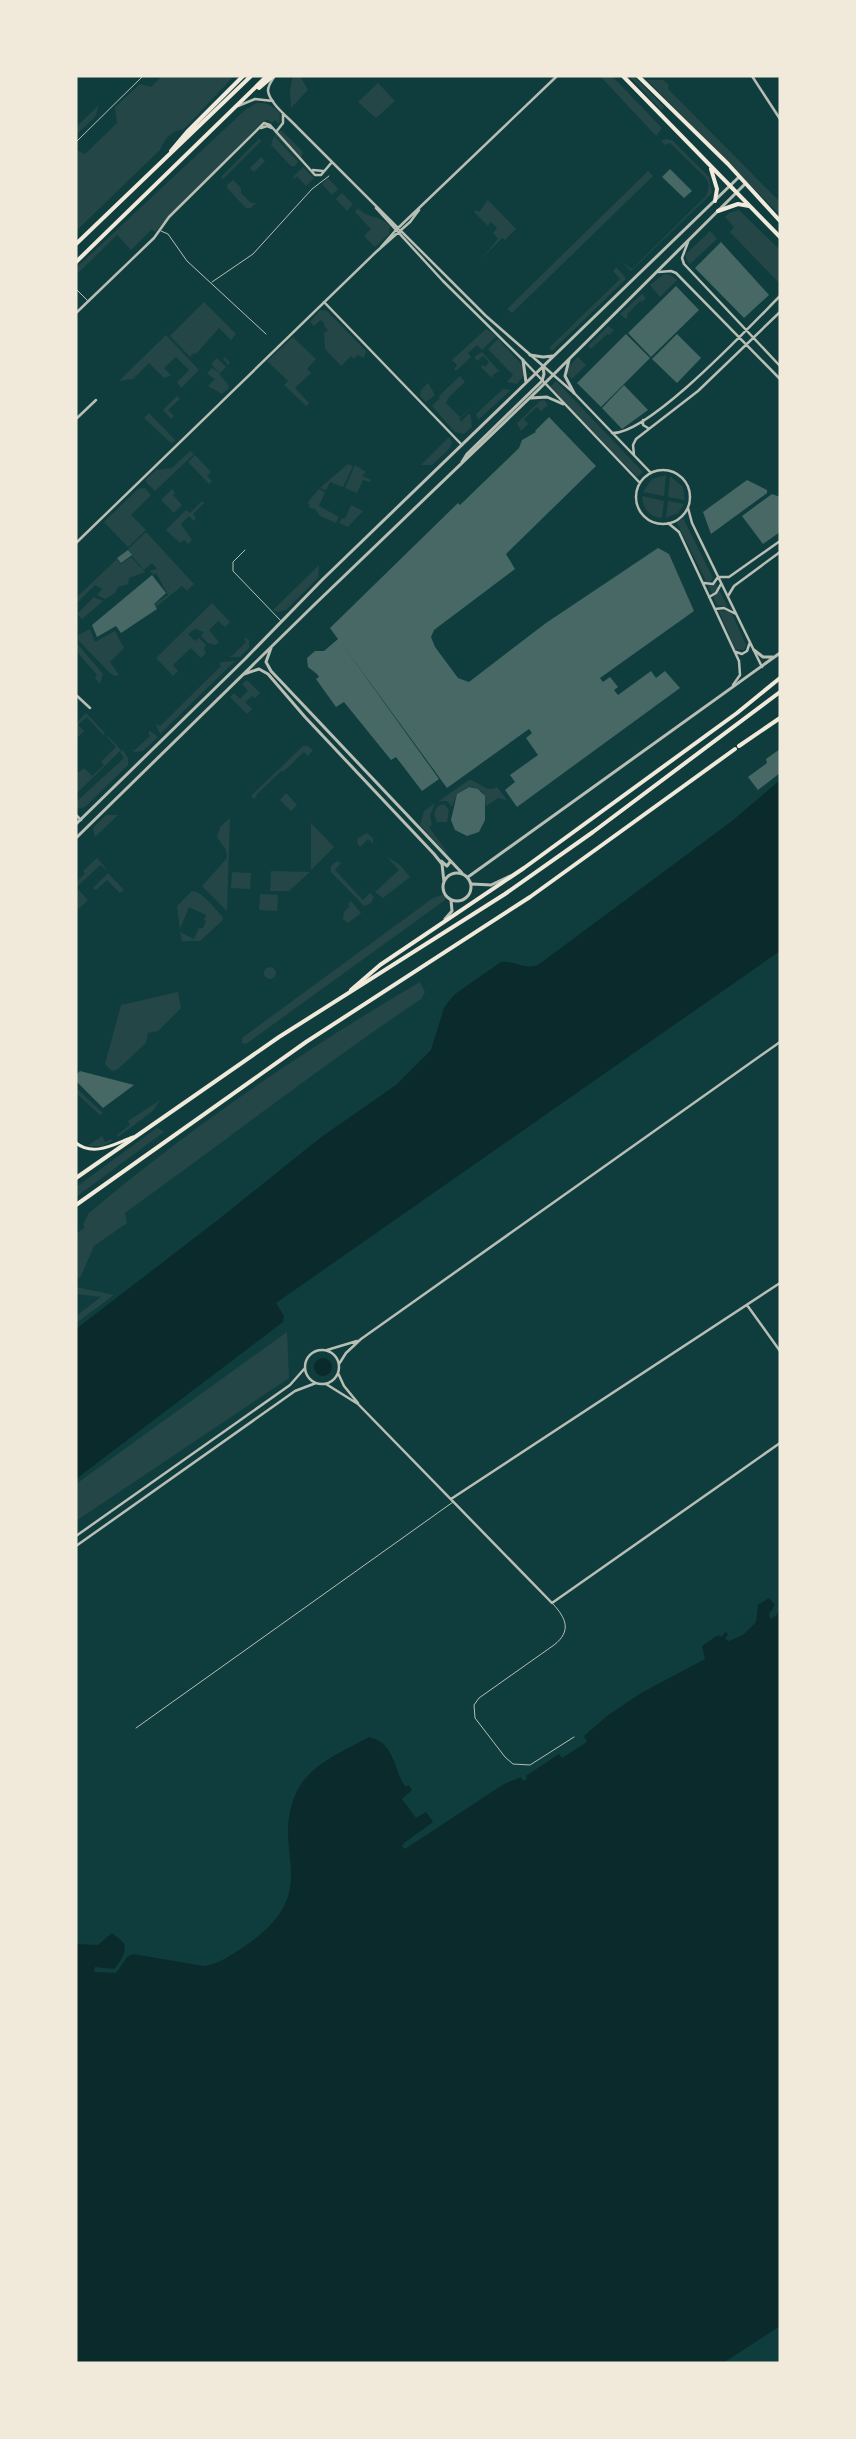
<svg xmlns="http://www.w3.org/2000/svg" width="856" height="2439" viewBox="0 0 856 2439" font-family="Karla,sans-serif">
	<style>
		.green { fill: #244646 }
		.water { fill: #0a2a2b }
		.building { fill: #486865 }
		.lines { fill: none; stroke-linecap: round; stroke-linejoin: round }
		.service { stroke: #b8beb3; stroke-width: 1 }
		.minor { stroke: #b8beb3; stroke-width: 2.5 }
		.tertiary { stroke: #b8beb3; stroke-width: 3 }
		.secondary { stroke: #f1e9da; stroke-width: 3 }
		.primary { stroke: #f1e9da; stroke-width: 4 }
		.trunk { stroke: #f1e9da; stroke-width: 4 }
	</style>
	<rect width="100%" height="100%" fill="#0f3d3e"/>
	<path class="green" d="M162 76H234L184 129C171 131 165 138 160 150L76 231V150L85 154 117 123 115 107 140 84 151 87Z
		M293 76H300L308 90 291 108 290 90Z
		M600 76H612L662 128 656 136Z
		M629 76H634L664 107 661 110Z
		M647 80H663L669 85 668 89 780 202V215Z
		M378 83 395 101 376 118 358 102Z
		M256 103C267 102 272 106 280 113L279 124 275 120 272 123 268 120 263 121 155 232 152 229 131 250 117 235 76 275V268L245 110Z
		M99 105 95 117 76 135V127Z
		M278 131H282L303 152 300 161 275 135Z
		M274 136 298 162 295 166H291L271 145Z
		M259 139 261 141 223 179 221 177Z
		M666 139 672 140 709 177 712 193 631 271 622 262 632 269 706 196C709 189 710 185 706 178L670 143 665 145 661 141Z
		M261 157 265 161 254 172 250 168Z
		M303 167 314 178 306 186 297 176 294 179 293 177Z
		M648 171 653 176 512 313 507 309Z
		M328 178 338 189 332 195 322 184Z
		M233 180 241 188V193L251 203H256L251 208H246L227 188V185Z
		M342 193 353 204 347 211 336 199Z
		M488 200 516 229 505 240 502 238 482 258 498 239 493 233 497 228 491 222 488 226 474 212 476 210 479 212Z
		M358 208C369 220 377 213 390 226L389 234 375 247 364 236 371 229 355 212Z
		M739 210 780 250V284L730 232 734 227 725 217 729 213Z
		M710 231 717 239 690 264 686 259V254Z
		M616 267 625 277V280L552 351 549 348 620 279 613 271Z
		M664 274 671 275 677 280 660 297 650 285Z
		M642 294 646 298 642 302 640 301 627 314 628 317 626 319 620 314Z
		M204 302 236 334 231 340 219 328 196 354 194 353 190 357 170 336Z
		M320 310 327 311 366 351 364 358 358 355 354 359 351 356 341 366 325 349 324 333 328 330 324 326 325 324 321 320 314 326 310 322Z
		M608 326 614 330 609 335 607 334 591 349 588 346Z
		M486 329 496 336 482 350 477 345 468 353 471 357 456 371 454 369 457 365 452 360Z
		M166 335 199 370 181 388 177 382 189 370 176 357 164 368 171 375 164 378 149 363 133 379 119 381Z
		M293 337 316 359 307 369 311 373 295 388 309 403 306 406 284 385 288 381 267 361Z
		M498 339 524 367 525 374 517 384 507 382 513 375 488 349Z
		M482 352 500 372H497L492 376 493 379 481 367 483 365 485 367 489 362 483 356 477 361 474 357Z
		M225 357 230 363 219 374 227 383 229 388 222 394 208 386 216 378 214 379 207 373 212 368 220 373 211 364 217 358 226 367 228 364 223 359Z
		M578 357 586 365 572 379 566 374 567 368Z
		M460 376 465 382 449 397 446 403 460 417 476 404 459 419 463 423 462 420 470 413 472 427 464 434 455 432 432 406 440 398 439 396Z
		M556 381 643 472 637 477 550 387Z
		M428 383 435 395 426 402 420 396 421 390Z
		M503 389 511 390 478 420 476 414Z
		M177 396 180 399 168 410 174 416 171 419 163 410Z
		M544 400 548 405 541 411 537 407 524 419 528 424 521 431 517 423 540 401Z
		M149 413 175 440V442L171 443 144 418Z
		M449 437 452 442 450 448 432 465H421Z
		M190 451 194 454 155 491 146 482V479L156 470 172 468Z
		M195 455 211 472 207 476 212 481 209 484 188 462Z
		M348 464 353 466 343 487 330 482 326 490 320 488Z
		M355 465 366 472 362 476 371 480 370 482 363 480 357 493 345 488Z
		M666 475 664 496 643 492 652 479Z
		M670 476 683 487 685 500 668 497Z
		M145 488 151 495 131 515 146 530 128 547 104 522 138 489Z
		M172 489 175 493 173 495 182 505 174 513 161 500Z
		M319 489 325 492 319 506 339 517 336 523 320 516 315 509 310 508 308 502Z
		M642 496 664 501 662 518C649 517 643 509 642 496Z
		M202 501 204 503 193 514 196 518 194 521 189 516 181 524 192 540 188 544 184 540 180 543 166 530 186 510 190 513Z
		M668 501 684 504 678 513 666 518Z
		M351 505 363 511 348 527 339 523 342 518 345 519Z
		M683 518 713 578 710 582 706 581 677 523Z
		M146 532 194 584 187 591 182 586 156 607 154 604 168 595 156 573 154 575 150 571 157 569 152 563 144 570 132 556 128 549Z
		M131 557 145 572 129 578 128 584 118 587 115 593 105 599 97 595 102 589 95 585 76 604V598L117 559 121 564Z
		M319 565 318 578 286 610 278 612 273 610Z
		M715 582 728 607 717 605 708 585Z
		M94 597 103 601 82 619 77 614Z
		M212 603 230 622 225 627 218 621 209 630 219 642 215 645 208 643 201 636 204 632 195 629 188 634 195 641 199 638 206 645 204 649 206 653 201 658 191 648 173 665 178 671 173 676 156 658Z
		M719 611H727L732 614 746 645 744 650 735 649Z
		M90 629 95 642 115 631 124 648 110 662 119 675 115 676 110 673 78 640V635Z
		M246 638 249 640V648L240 657H231L228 655 232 656 246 642 244 639Z
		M76 642 103 674 100 684 95 678 97 675 76 651Z
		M235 661 160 734 156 725 157 724 160 726 221 666 219 664 221 662Z
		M247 680 260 693 255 698 252 696 245 702 252 709 247 714 230 697 234 693 240 699 248 691 242 684Z
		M86 713 105 733 103 735 87 717 78 725 84 731 76 739V723Z
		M150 731 158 737 143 751 135 752 132 749 135 750 150 736 148 733Z
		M108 736 121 750 77 793 76 770 79 772 84 768 92 776 104 765 101 762 116 747 107 737Z
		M303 746H308L313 750 308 756 304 752 283 772 282 770 256 795 257 796 254 799 251 796Z
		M123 750 128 758V765L85 807 76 809V802L124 758 120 752Z
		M469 780C480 781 486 794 497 787L507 800 498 798 486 806 482 791 469 786 457 794 452 807 447 801H439Z
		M286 793 297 805 291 811 280 800Z
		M435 803 430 816 432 825 429 827 447 852 446 853 420 825 424 811Z
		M445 805 449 810 447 822H437C434 816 433 809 440 805Z
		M106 815H118L95 837 93 828Z
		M230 818 227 911 202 886 227 858 226 850 217 837 220 827Z
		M311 823 334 847 311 870Z
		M367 833 373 838V844L368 839 360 847 357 843 358 838Z
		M387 857 400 865 410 877 383 898 375 892 399 870Z
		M97 858 109 872 100 865 77 887 76 882 85 874 83 871Z
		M337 861 341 863 335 870 363 900 370 893 374 897 371 903 364 906 331 872V866Z
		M271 871 310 872 289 891H270Z
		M232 872 251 873 250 889 231 888Z
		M108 873 124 890 120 893 107 880 96 890 93 888Z
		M76 887 88 900 76 911Z
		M192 891C203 892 213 907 222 916L223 920 200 941H182L180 932 194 939 199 928H203L206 921 204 920 206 915 189 907 180 929 177 906Z
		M260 894 278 895 277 911 259 910Z
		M442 895 445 896V900L246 1044 242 1043V1038L433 898Z
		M351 901 361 913 348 923 343 919 344 912 350 906 348 904Z
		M264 973a6 6 0 1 1 12 0a6 6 0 1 1-12 0Z
		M420 982 425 992 421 999C320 1067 224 1142 125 1213L127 1223 94 1246 81 1276 76 1280V1234L85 1227 83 1225 89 1213C192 1126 304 1050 420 982Z
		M178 992 181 1008 158 1031 148 1033 146 1043 118 1069 112 1071 105 1064 121 1005Z
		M76 1088 103 1113 100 1115 76 1093Z
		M160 1100 153 1111 118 1137 117 1135 130 1125 128 1121Z
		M157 1128 164 1132 76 1197V1187Z
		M102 1136 105 1142 111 1139 112 1141 103 1146H87Z
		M76 1287 114 1295 76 1323V1316L101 1297 76 1294Z
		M287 1332 289 1378 76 1521V1484Z"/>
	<path class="water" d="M780 780V951L276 1303 284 1316 283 1322 76 1479V1329L219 1219 320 1138 396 1085 431 1050 444 1008 449 1001 455 994 501 962C514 960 524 970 538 965L732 821Z
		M314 1367a9 9 0 1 1 18 0a9 9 0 1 1-18 0Z
		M769 1598 775 1605 769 1614 770 1619 776 1616 780 1608V2326L723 2363H76V1944L98 1945 112 1933 124 1943C127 1952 120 1963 114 1969L95 1967 94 1972 116 1973 127 1957 133 1954 204 1966C218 1965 236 1952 248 1944 326 1888 268 1852 297 1791 310 1764 344 1751 369 1737 396 1743 393 1771 406 1787L409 1785 412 1790 402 1799 416 1818 426 1812 433 1822 404 1843 402 1846 405 1849 504 1784 521 1777 523 1781 527 1779 526 1776 559 1754 562 1758 587 1742 584 1736 607 1716 641 1693 705 1659 702 1646 718 1635 722 1637 725 1632 728 1634 725 1639 729 1641 743 1635 756 1622 758 1605Z"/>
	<path class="building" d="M670 169 692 191 684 198 662 177Z
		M721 242 769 295 744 318 695 268Z
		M676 286 699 310 651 357 628 333Z
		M626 334 650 358 601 407 577 383Z
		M677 334 701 358 677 383 652 359Z
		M624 385 648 410 622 429 602 408Z
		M549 417 596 466 506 554 515 569 434 630 431 637 435 647 458 678 469 682 546 623 658 548 669 554 694 611 600 678 603 682 610 677 618 687 614 690 618 695 651 671 656 678 665 671 680 688 517 807 505 790 515 782 510 775 538 755 526 738 532 733 529 729 447 788 342 644 439 779 422 791 396 757 391 760 344 702 336 707 316 679 319 677 317 674 308 667 307 658 315 651H324L338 639 330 628 458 503 460 505 519 448 522 440 536 432 535 431Z
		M747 480 767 490V493L711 534 703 512Z
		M772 494 780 497V532L763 544 742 516Z
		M128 550 132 555 121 563 117 558Z
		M152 575 166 593 154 604 157 609 121 633 116 626 97 637 92 625Z
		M780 749V773L758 790 748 777 767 763 766 759Z
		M469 787 478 789 485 796V820L479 832 467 836 455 830 451 820 457 794Z
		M80 1071 134 1085 103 1108 76 1081V1075Z"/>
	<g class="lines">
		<path class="service" d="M76 142 143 76
			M161 231 168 234 187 261 266 334
			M212 282 253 254 312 189 329 176
			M76 289 88 301
			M245 550 233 562V571L281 621
			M553 1604C566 1618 572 1631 554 1645L479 1698 474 1705 475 1718 505 1757 513 1764 530 1765 574 1737
			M136 1728 453 1502"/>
		<path class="minor" d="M275 76C272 80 268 85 268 91 270 104 289 118 298 128L486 316 574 393 651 473
			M752 76 780 119
			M238 106 255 99 273 101
			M261 128 267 126 272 128
			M276 132 283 123V113
			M313 170 323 171
			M376 208 443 281 523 360 640 483
			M688 242 682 258 684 264 780 366
			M381 247 396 230 557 76
			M658 272 671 271 676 273 780 379
			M324 302 462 445
			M76 313 154 238 169 217 264 123 270 125 315 175H321L332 162
			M76 419 96 400
			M643 420V425L648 428
			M612 433C649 435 751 325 780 296
			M634 455 633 445 636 439 698 391 780 312
			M636 497a27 27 0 1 1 54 0a27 27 0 1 1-54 0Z
			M688 508 692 523 762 667
			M668 523 679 532 739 661 740 675 733 685
			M76 543 376 252 410 222 419 210
			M704 583 713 584 718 577H729L780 541
			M728 596 734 586 780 552
			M709 597 716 593 721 584
			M715 609 724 608 736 614
			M736 652 742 654 747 651 750 642
			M76 695 90 708
			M76 815 81 820
			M747 1305 780 1351
			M305 1367a17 17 0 1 1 34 0a17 17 0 1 1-34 0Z
			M327 1350 357 1341
			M339 1364 346 1353 361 1339 780 1042
			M338 1373 344 1386 358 1403
			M326 1384 358 1404 552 1603 780 1443
			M451 1499 780 1283
			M76 1536 290 1385 305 1368
			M76 1546 295 1391 316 1383"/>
		<path class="tertiary" d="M530 355 543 357 553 356
			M523 360 526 382
			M569 360 565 376 574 393
			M531 398 547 397 563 404
			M462 462 467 454 542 381 544 374 543 367
			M271 648 266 662 271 671 462 873
			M754 650 763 657H773
			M244 674 259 669 268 674 305 717 434 854 442 864 444 882
			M76 824 245 659 323 579 739 177
			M76 838 314 605 538 390 745 184
			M441 861 447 866 450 862
			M443 887a14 14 0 1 1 28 0a14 14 0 1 1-28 0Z
			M468 877 780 653
			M472 884 491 885 510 876
			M445 919 452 911 451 900"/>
		<path class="secondary" d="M76 1143C94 1157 114 1144 133 1137"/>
		<path class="primary" d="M623 76 780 237
			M638 76 728 164 780 221
			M259 88 273 76
			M171 151 187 132 243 76
			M711 169 717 189 715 201
			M718 211 738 204 749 206
			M76 244 251 76
			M76 262 267 76
			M351 990 380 965 524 868 737 713 780 678"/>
		<path class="trunk" d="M739 746 780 718
			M76 1178 279 1037 505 894 593 832 780 692
			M76 1205 306 1042 530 897 735 749"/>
	</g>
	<rect width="856" height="2439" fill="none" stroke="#f1e9da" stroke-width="155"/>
</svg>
